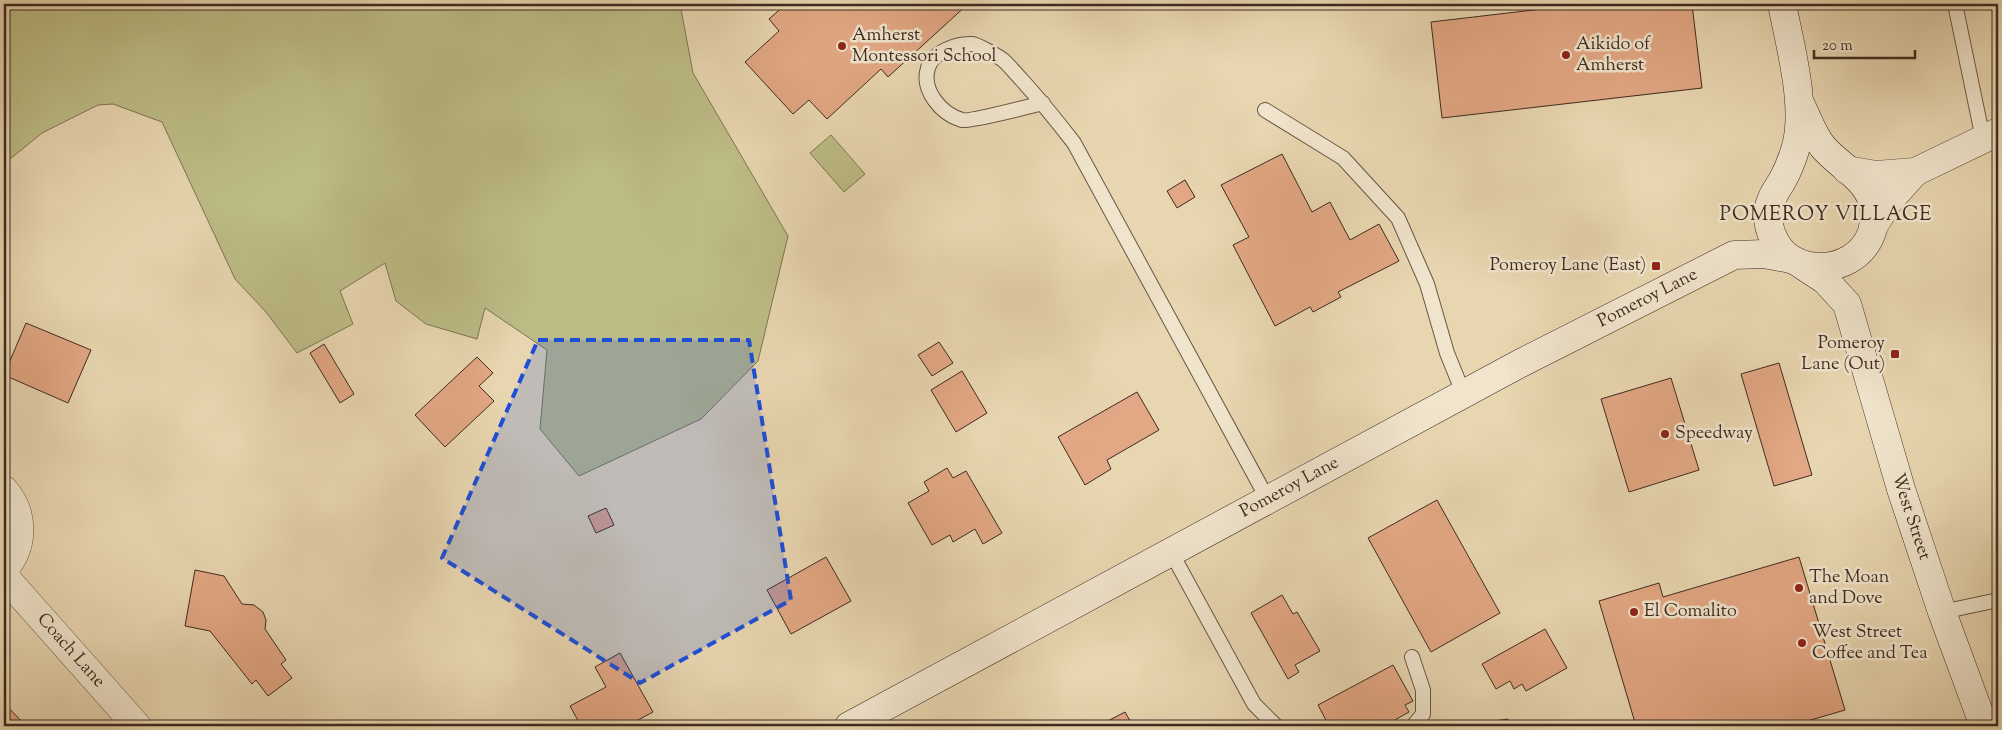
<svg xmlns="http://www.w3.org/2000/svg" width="2002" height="730" viewBox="0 0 2002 730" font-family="'Sorts Mill Goudy',serif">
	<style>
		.green { fill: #bdbc86; stroke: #7e7454 }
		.building { fill: #e2a784; stroke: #3e2b21 }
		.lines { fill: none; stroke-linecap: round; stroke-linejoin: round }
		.lane-casing { stroke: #685645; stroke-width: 16 }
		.street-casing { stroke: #685645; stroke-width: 29 }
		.secondary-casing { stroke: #3e2b21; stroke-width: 29 }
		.lane { stroke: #f0e4cc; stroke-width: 14 }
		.street { stroke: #f0e4cc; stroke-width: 28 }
		.secondary { stroke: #f0e4cc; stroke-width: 28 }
		.marked { fill: #1d4ed8; fill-opacity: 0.2; stroke: #1d4ed8; stroke-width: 4; stroke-dasharray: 10 6; stroke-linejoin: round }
		.poi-dot { fill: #8f2418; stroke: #f0e4cc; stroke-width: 2 }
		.labels { text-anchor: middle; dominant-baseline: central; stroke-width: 5; stroke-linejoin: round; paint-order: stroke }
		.poi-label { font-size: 18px; fill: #3e2b21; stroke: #f0e4cc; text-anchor: start }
		.street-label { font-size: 18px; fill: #3e2b21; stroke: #f0e4cc }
		.quarter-label { font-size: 20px; letter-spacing: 1px; fill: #3e2b21; stroke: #f0e4cc }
	</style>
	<rect width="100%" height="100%" fill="#e8d6b0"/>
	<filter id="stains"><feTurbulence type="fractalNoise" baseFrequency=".004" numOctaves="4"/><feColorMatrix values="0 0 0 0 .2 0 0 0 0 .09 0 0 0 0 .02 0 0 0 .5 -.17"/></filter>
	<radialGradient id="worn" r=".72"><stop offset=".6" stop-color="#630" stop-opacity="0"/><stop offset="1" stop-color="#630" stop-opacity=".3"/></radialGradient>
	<path class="green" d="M4 4H680L693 73 788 236 758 361 701 419 579 476 540 429 547 350 485 308 477 339 426 324 396 301 385 263 340 291 353 324 297 353 266 312 235 279 162 122 113 104 98 105 42 133 4 164Z
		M831 135 865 174 844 192 810 153Z"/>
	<path class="building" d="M786 4H799L805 10 811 4H968L888 77 881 69 827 119 809 100 793 114 745 62 779 31 769 19Z
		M1585 4H1692L1702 88 1442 118 1431 22Z
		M1282 154 1312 212 1330 202 1350 240 1379 224 1399 261 1338 292 1341 297 1313 312 1310 307 1275 326 1233 245 1249 237 1221 185Z
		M1185 180 1195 197 1177 208 1167 191Z
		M26 323 91 350 68 403 4 375Z
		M939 342 953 363 932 376 918 355Z
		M324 344 354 394 340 403 310 353Z
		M477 357 493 373 479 386 494 401 445 447 415 415Z
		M1779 363 1812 475 1774 486 1741 374Z
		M962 371 987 413 956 432 931 390Z
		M1671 378 1699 470 1629 492 1601 399Z
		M1137 392 1159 430 1107 460 1111 469 1085 485 1058 437Z
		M947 468 953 478 966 471 1002 533 983 544 975 529 953 542 950 535 932 545 908 503 929 491 924 482Z
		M1437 500 1500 613 1431 652 1368 538Z
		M606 508 614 525 596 533 588 516Z
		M826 557 851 601 791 634 767 590Z
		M1799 557 1845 710 1790 726H1636L1599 601 1659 583 1663 597Z
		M195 570 224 576 242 604 254 605 263 612 266 620 265 629 286 660 281 664 292 678 268 696 256 680 252 684 210 631 185 626Z
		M1282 595 1293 614 1297 612 1320 651 1295 665 1299 672 1288 679 1251 613Z
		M1545 629 1567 668 1526 691 1522 684 1514 689 1510 681 1496 689 1482 664Z
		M620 653 653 712 627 726H581L570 706 606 687 595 667Z
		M1393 665 1413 701 1405 705 1409 712 1384 726H1329L1318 705Z
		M4 703 26 726H4Z
		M1125 712 1133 726H1098Z
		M1508 719 1509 726H1460Z"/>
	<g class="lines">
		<g class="lane-casing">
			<path id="lane" d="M1955 4 1983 139
				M1043 103C1031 106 969 122 962 120 941 114 921 90 928 68 932 52 958 43 972 44 978 45 998 56 1003 60 1009 65 1015 73 1021 79 1040 100 1057 121 1074 143L1268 500
				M1265 110 1343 158 1398 218 1427 284 1447 353 1464 395
				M1171 552 1254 704 1276 726
				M1942 612 1998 600
				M1412 657 1423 690V714L1413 726"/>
		</g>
		<g class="street-casing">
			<g id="street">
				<path d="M1847 170 1876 175 1915 172 1998 132"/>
				<path d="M1873 227 1889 201 1915 172"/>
				<path d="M4 490C24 512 25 546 4 569"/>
				<path id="s1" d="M4 576 137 726"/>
			</g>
		</g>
		<g class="secondary-casing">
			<g id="secondary">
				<path d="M1782 4C1790 46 1808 109 1795 150 1792 160 1787 172 1782 181 1776 191 1769 200 1768 212 1767 230 1777 252 1793 260 1830 280 1879 255 1874 210 1871 180 1841 168 1823 147 1813 135 1807 117 1800 103"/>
				<path id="s2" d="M1802 265 1825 280 1847 304 1901 489 1942 612 1984 726"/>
				<path id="s3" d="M849 726 1519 364 1734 255 1764 254 1791 259"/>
			</g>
		</g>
		<use href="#lane" class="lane"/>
		<use href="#street" class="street"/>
		<use href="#secondary" class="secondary"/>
	</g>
	<path class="marked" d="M538 340H749L791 600 640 683 442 558Z"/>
	<g class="poi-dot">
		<circle cx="842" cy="46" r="5"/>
		<circle cx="1566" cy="55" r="5"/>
		<rect x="1651" y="261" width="10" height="10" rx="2.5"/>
		<rect x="1890" y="349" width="10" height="10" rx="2.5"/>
		<circle cx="1665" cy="434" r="5"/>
		<circle cx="1799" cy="588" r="5"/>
		<circle cx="1634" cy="612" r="5"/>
		<circle cx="1802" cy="643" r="5"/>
	</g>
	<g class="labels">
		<g class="poi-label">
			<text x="852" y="36">Amherst<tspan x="852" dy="21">Montessori School</tspan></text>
			<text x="1576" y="45">Aikido of<tspan x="1576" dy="21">Amherst</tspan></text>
			<text x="1646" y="266" text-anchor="end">Pomeroy Lane (East)</text>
			<text x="1885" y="344" text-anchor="end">Pomeroy<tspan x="1885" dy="21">Lane (Out)</tspan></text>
			<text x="1675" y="434">Speedway</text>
			<text x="1809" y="578">The Moan<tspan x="1809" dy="21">and Dove</tspan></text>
			<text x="1644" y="612">El Comalito</text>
			<text x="1812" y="633">West Street<tspan x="1812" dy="21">Coffee and Tea</tspan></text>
		</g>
		<g class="street-label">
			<text stroke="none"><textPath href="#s3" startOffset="906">Pomeroy Lane</textPath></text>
			<text stroke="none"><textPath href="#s3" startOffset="501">Pomeroy Lane</textPath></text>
			<text stroke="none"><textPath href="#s2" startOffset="282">West Street</textPath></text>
			<text stroke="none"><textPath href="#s1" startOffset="100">Coach Lane</textPath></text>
		</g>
		<g class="quarter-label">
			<text x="1826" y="215">POMEROY VILLAGE</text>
		</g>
	</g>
	<rect width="2002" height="730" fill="none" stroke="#e8d6b0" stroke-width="20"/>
	<rect x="5" y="5" width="1992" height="720" fill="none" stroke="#3e2b21" stroke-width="2.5"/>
	<rect x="10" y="10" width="1982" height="710" fill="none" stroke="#3e2b21"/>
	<path d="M1814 50v8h101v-8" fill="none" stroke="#3e2b21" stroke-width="2.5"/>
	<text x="1822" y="50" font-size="15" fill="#3e2b21" stroke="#f0e4cc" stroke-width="4" paint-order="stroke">20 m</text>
	<rect width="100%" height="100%" filter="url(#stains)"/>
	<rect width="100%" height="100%" fill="url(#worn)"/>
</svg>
